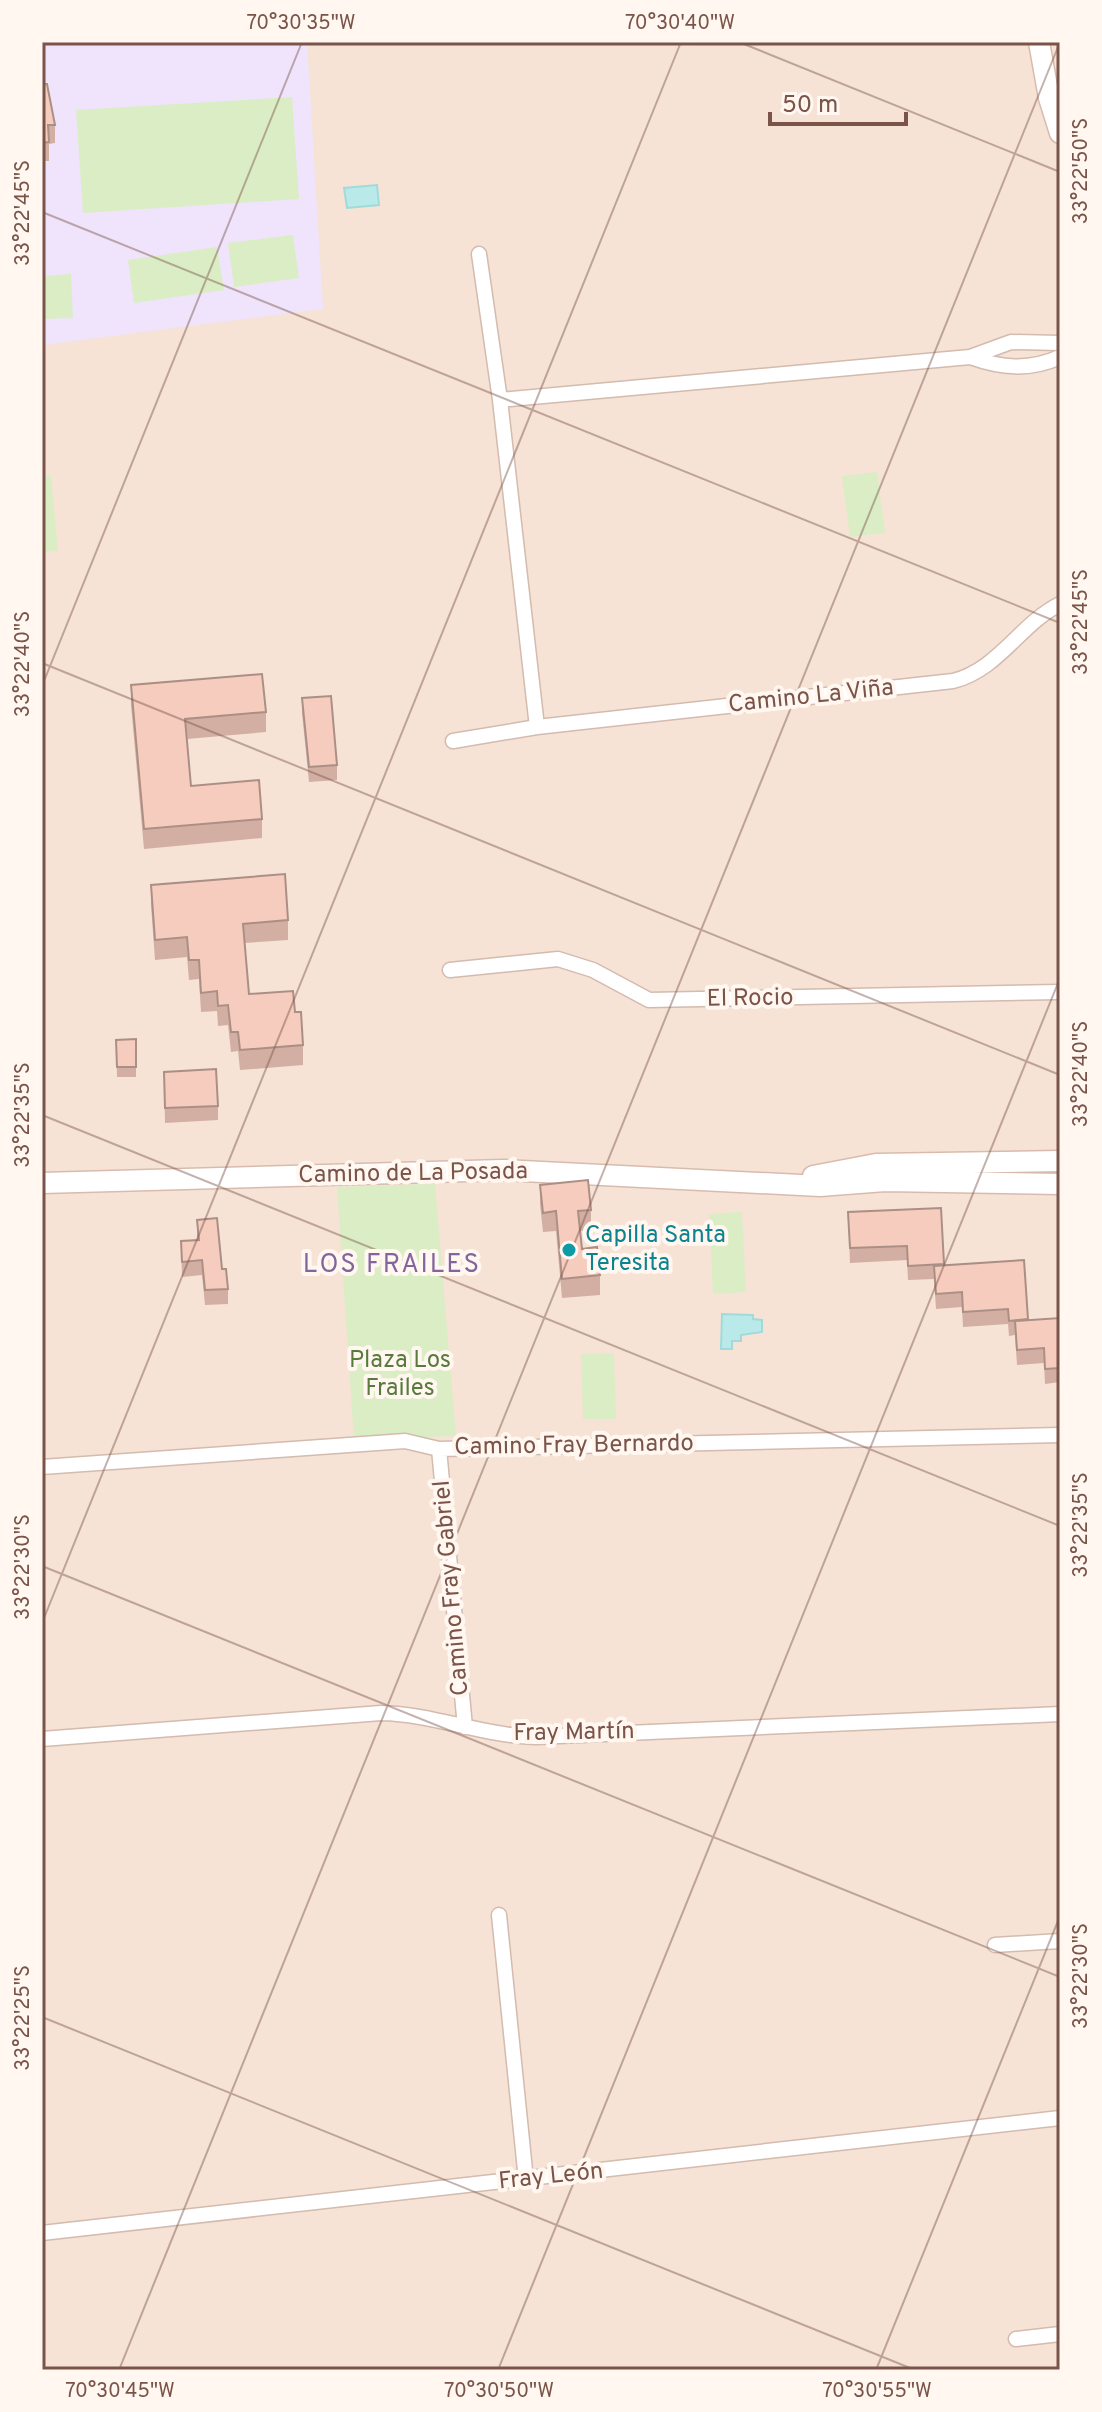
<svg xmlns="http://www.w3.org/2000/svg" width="1102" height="2412" viewBox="0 0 1102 2412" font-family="Overpass,sans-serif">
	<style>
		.residential { fill: #f6e3d6 }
		.education { fill: #efe4fb }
		.green { fill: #dbedc5 }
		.water { fill: #bae9ea; stroke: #a0dbdc; stroke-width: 2 }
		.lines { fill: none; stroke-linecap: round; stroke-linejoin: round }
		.street-casing { stroke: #d4baaf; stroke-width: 17 }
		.secondary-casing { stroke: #d9bbae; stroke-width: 23 }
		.street { stroke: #fff; stroke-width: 14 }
		.secondary { stroke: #fff; stroke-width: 20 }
		.wall { fill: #d3afa3 }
		.building { fill: #f5ccbd; stroke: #ac8f84; stroke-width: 2 }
		.ticks { fill: none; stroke: #7b5449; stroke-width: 2; stroke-opacity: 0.45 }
		.culture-dot { fill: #0f9aa8; stroke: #fff7f0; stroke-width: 3 }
		.labels { text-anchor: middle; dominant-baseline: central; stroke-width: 8; stroke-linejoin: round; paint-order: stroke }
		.street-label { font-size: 24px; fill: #7b5449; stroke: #fff7f0 }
		.culture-label { font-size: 24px; fill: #0d838f; stroke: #fff7f0; text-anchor: start }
		.park-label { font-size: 24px; fill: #587b3d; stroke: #fff7f0 }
		.neighbourhood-label { font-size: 26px; letter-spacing: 2px; fill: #83659e; stroke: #fff7f0 }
		.neatline { fill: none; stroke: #7b5449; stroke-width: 3 }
		.ticks-label { font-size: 20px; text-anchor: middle; fill: #7b5449 }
	</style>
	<rect width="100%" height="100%" fill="#fef2e8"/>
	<path class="residential" d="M42 42H682L684 46 737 42H1060V2370H42Z"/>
	<path class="education" d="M42 42H307L323 309 42 345Z"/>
	<path class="green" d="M292 97 299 199 83 213 76 110Z
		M293 235 299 278 234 287 228 243Z
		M217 247 224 290 134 303 128 260Z
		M71 274 73 318 42 319V276Z
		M877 472 885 533 850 537 842 476Z
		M51 476 58 551 42 552V477Z
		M435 1184 456 1436 354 1440 337 1187Z
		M742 1212 746 1292 713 1294 709 1214Z
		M614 1353 616 1419H583L581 1354Z"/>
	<path class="water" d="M377 185 379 205 347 208 344 188Z
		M722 1314 753 1315V1319L762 1320V1332L741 1335V1341H732V1349H721Z"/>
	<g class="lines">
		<g class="street-casing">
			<path id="street" d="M479 254 500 400 537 727
				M970 357C1001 368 1029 371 1060 357
				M500 400 970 357 1011 342 1060 343
				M453 741 537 727 953 681C998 670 1020 624 1060 604
				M450 970 558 959 593 970 649 1000 1060 992
				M439 1449 465 1727
				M42 1467 405 1441 439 1449 1060 1435
				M42 1739 381 1713C434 1714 483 1736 536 1737L1060 1714
				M499 1915 526 2180
				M995 1945 1060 1941
				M42 2233 1060 2118
				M1016 2339 1060 2334"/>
		</g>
		<g class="secondary-casing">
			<path id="secondary" d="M1039 42 1049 98 1060 133
				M813 1176 876 1164 1060 1161
				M42 1183 503 1170 820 1186 885 1181 1060 1184"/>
		</g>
		<use href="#street" class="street"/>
		<use href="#secondary" class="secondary"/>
	</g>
	<path class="wall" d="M42 84 55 125V143L49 144V161H42Z
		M131 685 266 712V732L187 739 191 786 262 819V838L144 849 131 705Z
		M302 698 337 765V780L309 782 302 713Z
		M151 885 288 920V940L245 943 249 994 295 1012 303 1045V1065L240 1070 238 1051 231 1052 228 1025 218 1026 217 1011 201 1012 199 979 189 980 187 957 155 960 151 905Z
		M136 1039V1077H117L116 1040Z
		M164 1072 218 1106V1120L165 1123Z
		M540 1185 591 1210V1230L580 1231 582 1249 600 1275V1295L562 1298 556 1231 543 1232 540 1204Z
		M941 1208 944 1265 1028 1320 1060 1318V1382L1045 1384 1044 1363 1017 1365 1015 1335 1009 1336 1008 1324 963 1327 962 1307 936 1309 934 1279 908 1280 907 1260 850 1263 848 1212Z
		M197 1220 222 1269 228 1289V1304L205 1305 202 1275 182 1277 181 1241 197 1240Z"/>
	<path class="building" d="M42 84H47L55 125H48L49 142 42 143Z
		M262 674 266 712 185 719 191 786 259 780 262 819 144 829 131 685Z
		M331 696 337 765 309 767 302 698Z
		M285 874 288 920 243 924 249 994 293 991 295 1012H301L303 1045 240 1050 238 1032H231L228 1005 218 1006 217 991 201 993 199 960H189L187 937 155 940 151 885Z
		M136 1039V1067H117L116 1040Z
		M216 1069 218 1106 165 1108 164 1072Z
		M588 1180 591 1210 578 1211 582 1249 597 1247 600 1275 562 1279 556 1211 543 1213 540 1185Z
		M941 1208 944 1264 908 1266 907 1246 850 1248 848 1212Z
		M217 1218 222 1269H226L228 1289 205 1290 202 1260 182 1262 181 1241 199 1240 197 1220Z
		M1024 1260 1028 1319 1009 1321 1008 1309 963 1312 962 1292 936 1294 934 1266Z
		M1060 1318V1368L1045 1369 1044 1348 1017 1350 1015 1321Z"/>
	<path class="ticks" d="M739 42 1060 172M42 212 1060 623M42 663 1060 1075M42 686 302 42M42 1115 1060 1526M42 1566 1060 1977M42 1623 681 42M42 2017 915 2370M119 2370 1060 42M498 2370 1060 978M876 2370 1060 1916"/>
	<circle class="culture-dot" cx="569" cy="1250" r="8"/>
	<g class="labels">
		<g class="street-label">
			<text transform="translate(811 697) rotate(-6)">Camino La Viña</text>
			<text transform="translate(750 999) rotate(-1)">El Rocio</text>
			<text transform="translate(413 1174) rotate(-1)">Camino de La Posada</text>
			<text transform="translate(574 1446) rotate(-1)">Camino Fray Bernardo</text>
			<text transform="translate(452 1588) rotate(-95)">Camino Fray Gabriel</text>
			<text transform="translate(574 1733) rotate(-1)">Fray Martín</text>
			<text transform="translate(551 2177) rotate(-6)">Fray León</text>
		</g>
		<g class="culture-label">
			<text x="585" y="1236">Capilla Santa<tspan x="585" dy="28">Teresita</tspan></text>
		</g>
		<g class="park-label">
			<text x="400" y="1361">Plaza Los<tspan x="400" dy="28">Frailes</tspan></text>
		</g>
		<g class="neighbourhood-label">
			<text x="392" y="1265">LOS FRAILES</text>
		</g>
	</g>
	<rect width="1102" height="2412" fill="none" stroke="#fff7f0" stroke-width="88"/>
	<path d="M770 112v12h136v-12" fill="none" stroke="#7b5449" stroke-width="4"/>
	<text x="782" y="112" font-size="24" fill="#7b5449" stroke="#fff7f0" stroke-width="6" paint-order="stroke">50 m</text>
	<rect x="44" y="44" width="1014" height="2324" class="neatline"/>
	<g class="ticks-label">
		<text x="301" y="29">70°30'35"W</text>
		<text x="680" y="29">70°30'40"W</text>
		<text transform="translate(1080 171) rotate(-90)" y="7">33°22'50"S</text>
		<text transform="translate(22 213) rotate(-90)" y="7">33°22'45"S</text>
		<text transform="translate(1080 622) rotate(-90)" y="7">33°22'45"S</text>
		<text transform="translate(22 664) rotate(-90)" y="7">33°22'40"S</text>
		<text transform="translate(1080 1074) rotate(-90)" y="7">33°22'40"S</text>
		<text transform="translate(22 1115) rotate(-90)" y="7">33°22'35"S</text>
		<text transform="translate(1080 1525) rotate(-90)" y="7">33°22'35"S</text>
		<text transform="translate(22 1567) rotate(-90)" y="7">33°22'30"S</text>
		<text transform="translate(1080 1976) rotate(-90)" y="7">33°22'30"S</text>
		<text transform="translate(22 2018) rotate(-90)" y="7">33°22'25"S</text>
		<text x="120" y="2397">70°30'45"W</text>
		<text x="499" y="2397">70°30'50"W</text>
		<text x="877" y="2397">70°30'55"W</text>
	</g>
</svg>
